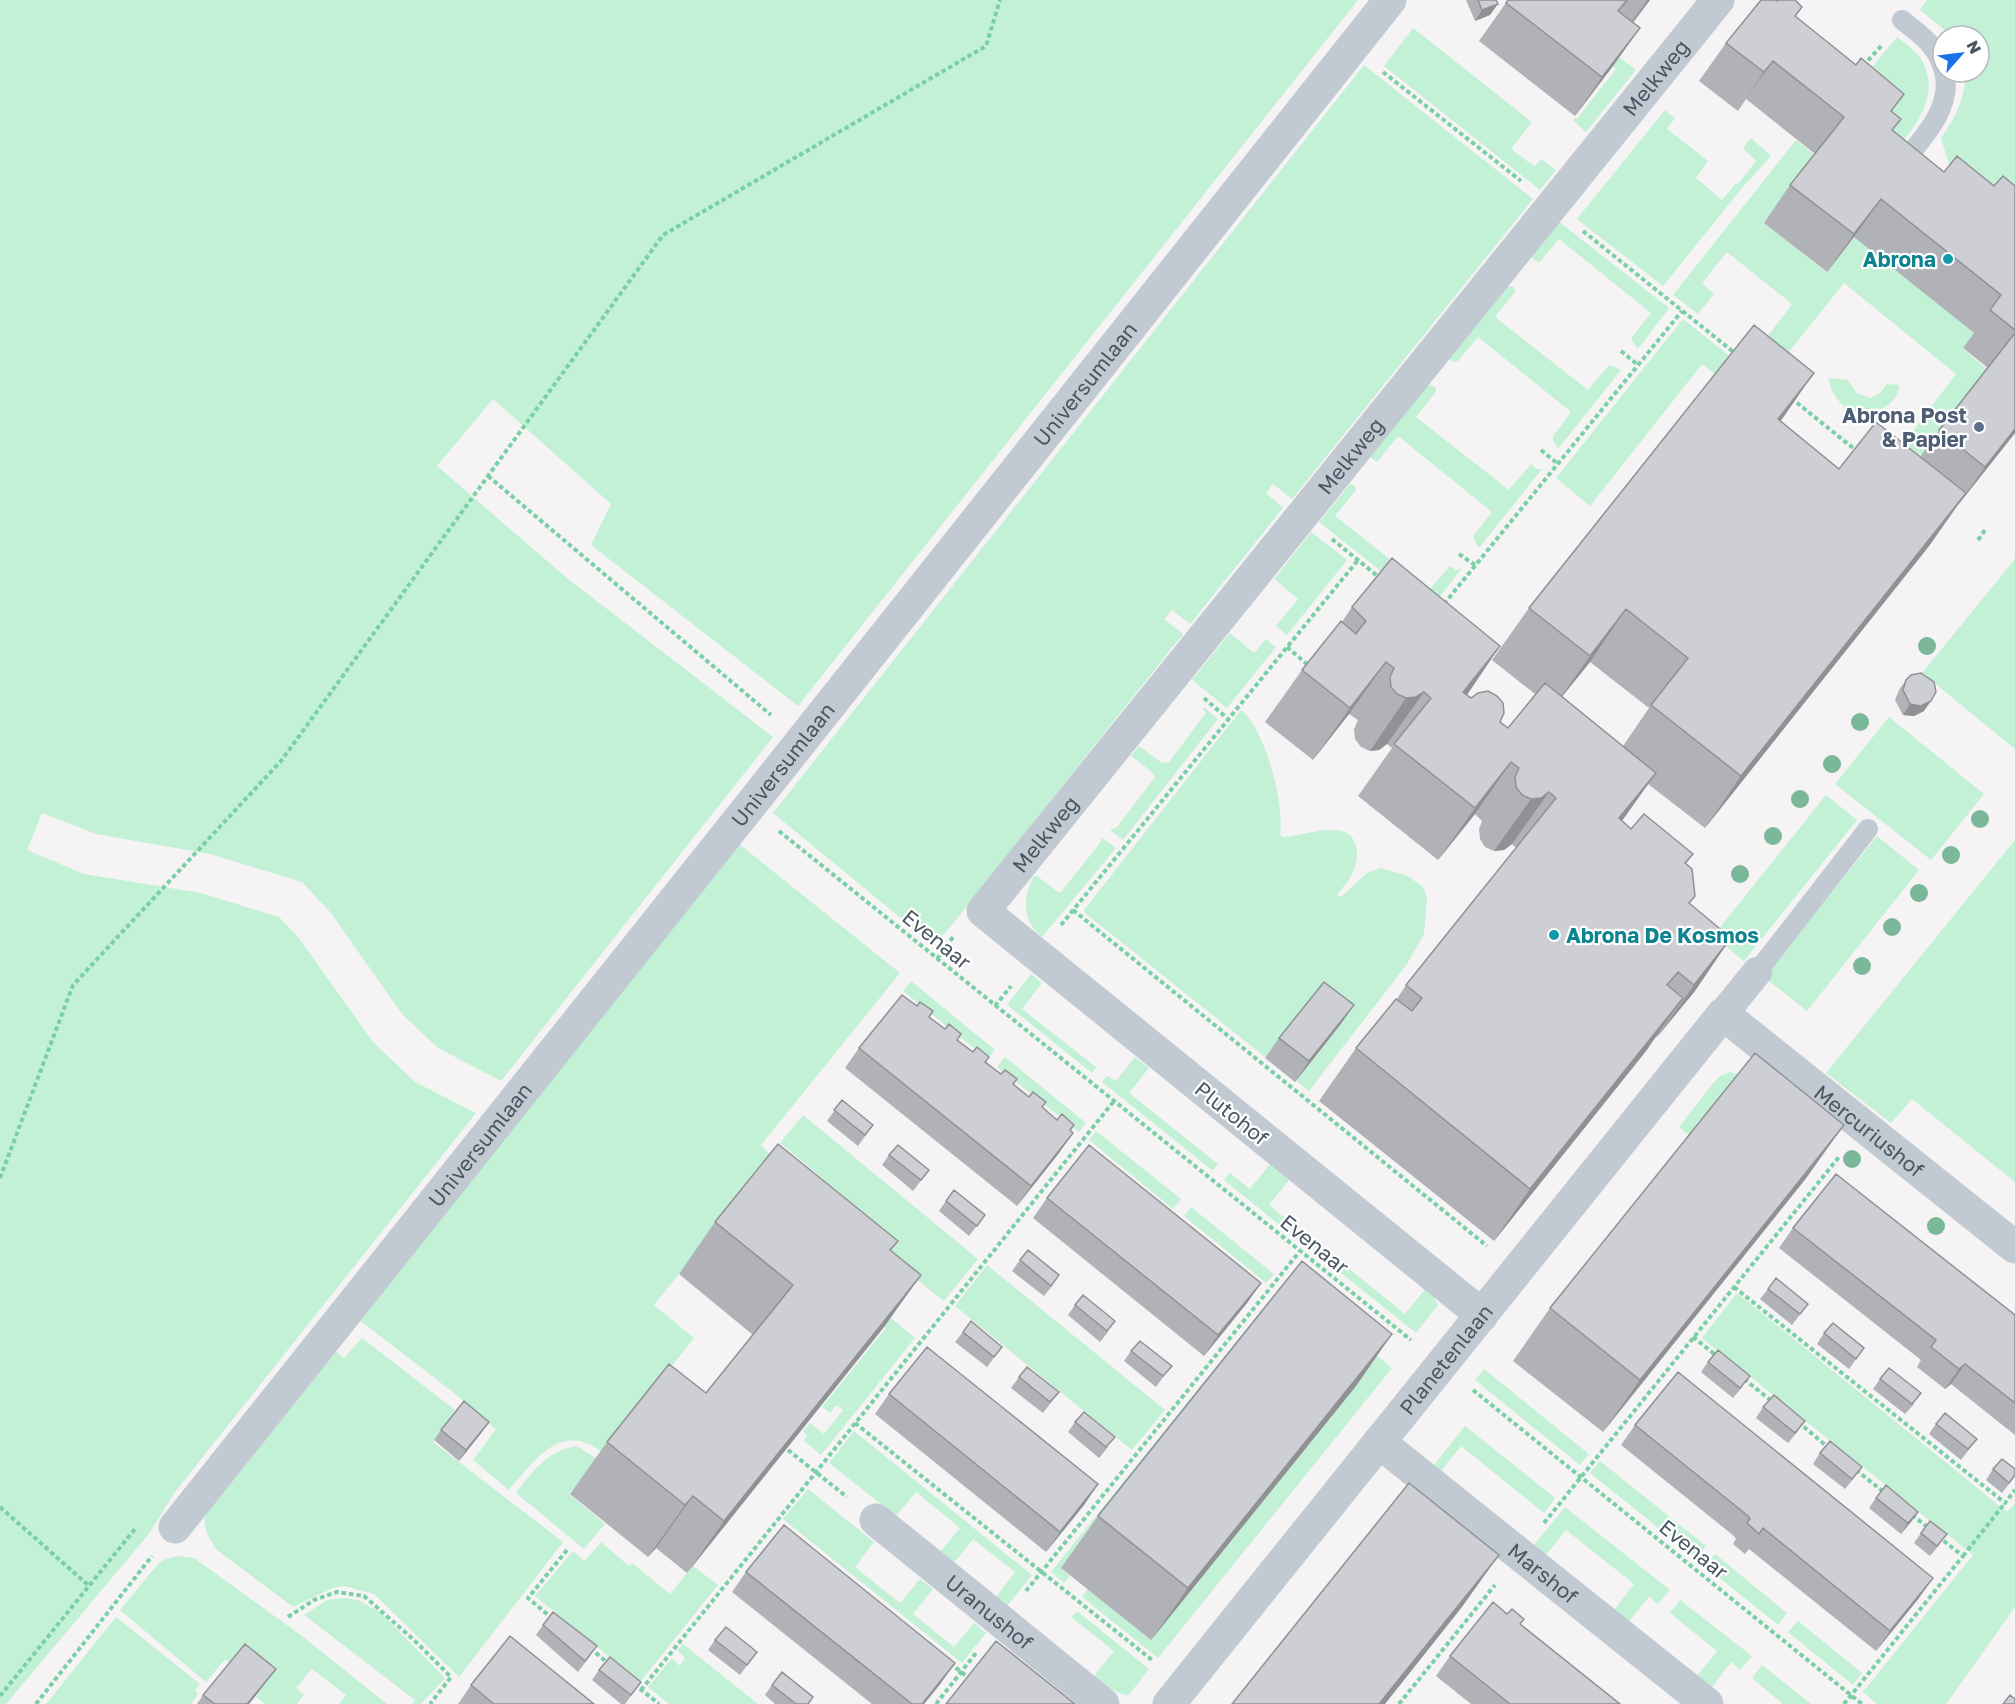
<svg xmlns="http://www.w3.org/2000/svg" width="2015" height="1704" viewBox="0 0 2015 1704" font-family="'Golos Text',sans-serif">
	<style>
		.green { fill: #c3f1d5 }
		.lines { fill: none; stroke-linecap: round; stroke-linejoin: round }
		.path { stroke: #7ad0a6; stroke-width: 4; stroke-dasharray: 4.5 3; stroke-linecap: butt }
		.service { stroke: #c1cad2; stroke-width: 20 }
		.pedestrian { stroke: #c1cad2; stroke-width: 30 }
		.minor { stroke: #c1cad2; stroke-width: 33 }
		.tree { fill: #7bb799 }
		.wall { fill: #b0b2b7; fill-rule: evenodd }
		.shaded-wall { fill: #909195 }
		.building { fill: #cdcfd5; stroke: #909195; stroke-width: 1.5 }
		.culture-dot { fill: #0f9aa8; stroke: #fff; stroke-width: 2 }
		.service-dot { fill: #5c6f8a; stroke: #fff; stroke-width: 2 }
		.labels { text-anchor: middle; dominant-baseline: central; stroke-width: 4.5; stroke-linejoin: round; paint-order: stroke }
		.street-label { font-size: 21px; fill: #4a5661; stroke: #fff }
		.culture-label { font-size: 21px; font-weight: bold; fill: #0d838f; stroke: #fff; text-anchor: end }
		.service-label { font-size: 21px; font-weight: bold; fill: #4e5e75; stroke: #fff; text-anchor: end }
	</style>
	<rect width="100%" height="100%" fill="#f5f3f3"/>
	<path class="green" d="M0 0H1358L798 706 591 545 611 504 493 399 437 466 567 578 773 737 501 1081 438 1048 403 1015 330 912 302 882 210 854 96 834 42 813 27 850 84 874 201 893 279 917 299 938 373 1042 415 1082 476 1113 175 1492 148 1535 6 1704H0Z
		M1927 0H2015V217L1949 164 1941 138C1956 118 1965 97 1966 72H1979V36H1952L1920 10Z
		M1413 28 1532 122 1511 149 1535 167 1541 159 1556 170 1540 190 1384 66Z
		M1897 37C1905 43 1915 50 1921 59 1941 93 1918 122 1898 148L1863 78Z
		M1619 57 1636 70 1586 132 1573 120 1575 118 1577 119 1616 69 1611 65Z
		M1364 65 1533 199 1292 499 1273 484 1266 493 1283 508 1190 624 1172 610 1164 619 1183 634 959 916C948 929 943 942 925 938L773 813Z
		M1665 110 1675 118 1667 129 1708 161 1696 178 1722 200 1736 183 1738 184 1756 161 1743 148 1751 138 1771 156 1742 188 1663 286 1577 219Z
		M1796 140 1816 156 1764 223 1826 272 1855 237 1974 333 1963 349 1988 370 1904 478 1887 465 1956 374 1844 283 1772 373 1768 336 1792 304 1727 252 1702 283 1714 294 1698 314 1673 295Z
		M1558 221 1669 308 1638 349 1632 341V337L1651 313 1559 239 1539 263 1533 259 1532 254Z
		M1510 286 1515 288V292L1495 317 1588 390 1609 365 1621 370 1558 449 1553 440V436L1571 412 1478 337 1458 361 1453 362 1449 358 1506 287Z
		M1683 319 1771 389 1757 407 1702 364 1590 506 1556 478Z
		M1828 378 1848 380 1857 393 1870 398 1879 394 1887 384 1899 385C1899 406 1870 418 1852 411 1839 406 1831 391 1828 378Z
		M1431 385 1436 388V392L1416 417 1509 490 1531 464 1537 469H1542L1479 548 1474 540V535L1492 512 1398 436 1377 462 1370 457 1426 386Z
		M1350 484 1354 485 1356 490 1335 516 1429 590 1450 566 1456 570 1462 568 1430 610 1319 522Z
		M1311 532 1347 560 1287 635 1276 626 1298 599 1274 579Z
		M2015 559V749L1922 673Z
		M1230 633 1254 653 1266 639 1276 647 1227 708 1192 680Z
		M1205 708 1218 719 1123 840 1110 830 1117 827 1155 777 1153 773 1131 756 1139 746 1162 763 1169 762 1206 713 1203 709Z
		M1241 710C1265 729 1285 804 1280 834L1282 837C1300 836 1317 829 1334 830 1358 830 1361 854 1353 872 1349 881 1342 888 1337 895L1341 897 1367 873 1381 868 1408 876 1423 887 1427 898 1424 934 1407 964 1309 1091 1296 1080 1339 1025 1310 1001 1265 1057 1085 913 1084 910Z
		M1889 717 1984 794 1931 860 1835 784Z
		M1826 795 1857 820 1744 961 1713 936Z
		M1877 836 1919 870 1807 1011 1764 977Z
		M1102 838 1116 848 1042 937C1022 920 1022 898 1034 876H1037L1058 892H1061L1100 843Z
		M734 840 900 973 761 1145 773 1157 654 1305 694 1338 603 1453C562 1419 534 1461 509 1490L473 1460 496 1429 454 1393 353 1315Z
		M2015 840V1182L1912 1099 1891 1123 1826 1073Z
		M1031 974 1042 983 1022 1009 1096 1067 1092 1073 1007 1005Z
		M911 981 995 1050 987 1059 903 991Z
		M1005 1057 1086 1123 1079 1132 997 1067Z
		M1135 1057 1149 1068 1129 1093 1218 1164 1213 1171 1102 1082 1107 1076 1116 1081Z
		M1730 1072 1742 1075 1691 1137 1679 1127 1714 1082 1720 1076Z
		M803 1115 978 1259 944 1301 808 1194 821 1177 780 1143Z
		M1096 1131 1181 1199 1173 1209 1089 1140Z
		M1270 1164 1289 1180 1269 1205 1305 1234 1299 1241 1224 1180 1230 1173 1250 1189Z
		M1191 1207 1274 1274 1266 1283 1184 1216Z
		M1316 1242 1405 1314 1426 1288 1432 1293 1438 1305 1416 1333 1311 1249Z
		M987 1265 1165 1410 1132 1450 955 1306Z
		M1284 1282 1300 1294 1266 1313 1061 1568 1070 1576 1064 1583 1051 1572Z
		M1737 1293 2007 1512 2015 1503V1607L1946 1704H1877L1863 1692 1973 1555 1702 1338Z
		M1309 1301 1392 1368 1158 1658 1082 1597 1088 1589 1151 1640 1355 1386Z
		M855 1302 880 1309 915 1338 821 1455 804 1441 807 1436 803 1431 810 1423 824 1434 843 1410 836 1405 830 1413 822 1407 886 1328Z
		M362 1338 455 1410 433 1442 563 1542 459 1677 374 1594 344 1586 333 1588 293 1607 217 1550C204 1532 203 1525 206 1503L329 1346 344 1358Z
		M1484 1369 1589 1454 1580 1465 1475 1380Z
		M1465 1426 1555 1498 1544 1513 1461 1446 1441 1471 1434 1465Z
		M854 1431 1032 1575 1007 1606 996 1597 1015 1572 973 1539 954 1563 940 1552 960 1528 916 1492 896 1516 829 1463Z
		M577 1446 597 1459 569 1494 605 1524 584 1549 516 1493C533 1471 548 1450 577 1446Z
		M1600 1461 1706 1546 1696 1558 1590 1473Z
		M808 1489 874 1542 855 1567 900 1603 920 1579 933 1589 913 1614 954 1647 974 1623 986 1633 962 1663 783 1519Z
		M1565 1507 1670 1590 1658 1604 1649 1597 1629 1621 1614 1610 1634 1584 1566 1530 1546 1555 1534 1545Z
		M601 1542 629 1566 632 1563 670 1594 693 1566 718 1585 640 1682 535 1596 573 1551 585 1561Z
		M1715 1554 1787 1613 1778 1625 1705 1566Z
		M179 1556 194 1558 302 1636 387 1704H339L346 1695 312 1669 296 1688 304 1695 297 1704H265L256 1697 262 1689 225 1659 206 1682 120 1610 159 1563 166 1559Z
		M344 1598 358 1600 381 1613 445 1678 421 1704H413L415 1700 304 1615 327 1600Z
		M1680 1600 1752 1656 1740 1670 1731 1662 1712 1687 1697 1676 1717 1651 1670 1613Z
		M1077 1611 1149 1669 1128 1696 1108 1688 1094 1676 1114 1651 1071 1617Z
		M116 1617 200 1684 195 1691 198 1694 191 1704H46Z
		M1798 1621 1862 1673 1853 1685 1788 1632Z
		M683 1644 758 1704H669L648 1687 672 1658 680 1666 685 1658 677 1650Z
		M1762 1665 1811 1704H1783L1752 1678Z"/>
	<g class="lines">
		<path class="path" d="M1863 66 1882 45
			M1383 72 1521 181
			M1583 231 1736 354
			M1621 351 1638 365
			M1791 398 1858 452
			M1541 450 1558 464
			M488 476 771 715
			M1332 539 1380 578
			M1978 540 1985 530
			M1459 554 1475 565
			M1444 604 1682 311
			M1287 647 1308 665
			M1204 698 1228 719
			M779 831 1411 1340
			M1073 910 1487 1246
			M1061 925 1358 560
			M937 959 953 937
			M995 1006 1011 986
			M0 1178 73 985 281 761 663 235 986 46 1000 0
			M1734 1287 2005 1503 2015 1490
			M1693 1337 1718 1357
			M1744 1379 1774 1403
			M1473 1390 1862 1704
			M1798 1422 1829 1448
			M855 1423 1152 1660
			M788 1450 847 1497
			M1856 1470 1885 1493
			M0 1507 88 1585
			M1912 1515 1930 1529
			M1544 1523 1839 1157
			M1963 1556 2005 1503
			M1026 1591 1300 1251
			M288 1617 314 1600 337 1592 364 1596 414 1640 451 1677 430 1704
			M553 1619 528 1598 567 1550
			M590 1648 609 1664
			M950 1663 970 1679
			M634 1684 659 1704
			M641 1690 1114 1101
			M0 1696 135 1529
			M36 1704 152 1556
			M936 1704 976 1653
			M1399 1704 1495 1585
			M1844 1704 1963 1556 1940 1538"/>
		<path class="service" d="M1902 20C1920 34 1937 46 1943 68
			M1900 166C1920 141 1954 108 1944 72
			M1757 972 1868 829"/>
		<path class="pedestrian" d="M1723 1014 1757 972"/>
		<g class="minor">
			<path id="s1" d="M1482 1315 983 911 1718 0"/>
			<path id="s2" d="M1379 1442 1707 1704"/>
			<path id="s3" d="M876 1520 1103 1704"/>
			<path id="s4" d="M175 1527 749 807 1390 0"/>
			<path id="s5" d="M1169 1704 1723 1014 2015 1247"/>
		</g>
	</g>
	<g class="tree">
		<circle cx="1927" cy="646" r="9"/>
		<circle cx="1860" cy="722" r="9"/>
		<circle cx="1832" cy="764" r="9"/>
		<circle cx="1800" cy="799" r="9"/>
		<circle cx="1980" cy="819" r="9"/>
		<circle cx="1773" cy="836" r="9"/>
		<circle cx="1951" cy="855" r="9"/>
		<circle cx="1740" cy="874" r="9"/>
		<circle cx="1919" cy="893" r="9"/>
		<circle cx="1892" cy="927" r="9"/>
		<circle cx="1862" cy="966" r="9"/>
		<circle cx="1852" cy="1159" r="9"/>
		<circle cx="1936" cy="1226" r="9"/>
	</g>
	<path class="wall" d="M1466 0H1496L1490 15 1475 21Z
		M1508 0H1650L1633 23 1640 28 1613 66 1575 116 1479 41Z
		M1777 1 1802 7 1795 16 1892 112 1893 130 1944 172 1994 186H2015V433L1958 505 1929 546 1705 828 1648 784 1622 821 1631 829 1693 854 1686 864 1690 904 1695 991 1657 1037 1656 1036 1646 1051 1494 1241 1319 1101 1356 1048 1397 999 1406 985 1516 848 1512 844 1504 850 1494 851 1485 847 1480 839 1479 829 1482 821 1475 814 1438 860 1358 796 1392 748 1387 744 1379 750 1370 751 1361 747 1355 739 1354 729 1358 720 1349 714 1313 760 1265 722 1302 670 1342 622 1352 607 1500 646 1467 695 1508 728 1535 694 1492 660 1529 608 1780 421 1839 469 1920 457 1939 430 1988 368 1963 348 1974 333 1854 237 1827 272 1764 223 1790 185 1815 154 1746 99 1738 111 1699 81 1726 43ZM1590 662 1649 708 1623 746 1562 696Z
		M1906 680 1924 711 1914 716 1903 715 1895 700 1899 690Z
		M1354 1005 1340 1025 1295 1082 1265 1058 1279 1038Z
		M929 1017 973 1052 989 1057 986 1062 1070 1130 1059 1153 1017 1206 845 1068 859 1048Z
		M842 1100 873 1125 858 1146 827 1121Z
		M889 1155 929 1170 913 1191 882 1165Z
		M1807 1177 1603 1432 1513 1361 1550 1308Z
		M1047 1198 1261 1283 1247 1303 1204 1356 1033 1218Z
		M946 1201 985 1215 969 1236 939 1211Z
		M715 1222 891 1251 921 1275 884 1327 687 1573 656 1548 648 1557 570 1494 607 1442 706 1393 753 1335 679 1274Z
		M1793 1228 2015 1315V1435L1951 1384 1945 1389 1917 1367 1921 1360 1779 1248Z
		M1020 1260 1052 1286 1044 1296 1012 1271Z
		M1768 1289 1808 1304 1792 1325 1760 1299Z
		M1075 1305 1108 1332 1100 1342 1068 1315Z
		M963 1332 1002 1347 987 1367 955 1342Z
		M1824 1333 1864 1348 1849 1369 1817 1344Z
		M1392 1334 1356 1386 1151 1640 1061 1568 1098 1516Z
		M1131 1351 1164 1376 1156 1387 1124 1361Z
		M1708 1362 1743 1386 1733 1398 1701 1372Z
		M1019 1377 1059 1392 1043 1413 1011 1388Z
		M1880 1379 1914 1404 1905 1414 1873 1389Z
		M889 1394 1098 1484 1084 1505 1046 1552 875 1414Z
		M1763 1407 1798 1431 1788 1443 1756 1418Z
		M1075 1422 1108 1447 1099 1458 1068 1432Z
		M1936 1424 1977 1439 1961 1460 1929 1434Z
		M1635 1425 1919 1598 1876 1651 1749 1549 1745 1554 1733 1544 1736 1539 1734 1536 1621 1445Z
		M441 1430 482 1432 459 1461 434 1440Z
		M1820 1453 1854 1478 1845 1489 1813 1464Z
		M1993 1469 2015 1476 2002 1493 1986 1480Z
		M1876 1498 1918 1512 1901 1534 1869 1508Z
		M1921 1533 1940 1544 1930 1556 1914 1543Z
		M746 1572 941 1683 924 1704H872L732 1592Z
		M1507 1614 1524 1619 1520 1624 1620 1704H1471L1436 1676 1450 1656Z
		M543 1625 590 1656 578 1672 536 1635Z
		M715 1640 757 1652 740 1675 708 1650Z
		M599 1670 641 1682 625 1704H621L592 1680Z
		M471 1685 594 1704H458Z
		M772 1685 809 1704H775L765 1695Z
		M261 1689 249 1704H197L203 1695Z"/>
	<path class="shaded-wall" d="M1647 0H1650L1619 40 1646 2Z
		M1498 4 1490 15 1475 21 1482 10Z
		M1640 28 1613 66 1575 116 1602 77Z
		M1773 61 1746 99 1738 111 1764 72Z
		M1881 199 1854 237 1827 272 1854 234Z
		M1814 373 1778 425V419Z
		M2015 429V433L1958 505 1985 467Z
		M1966 493 1929 546 1705 828 1741 776Z
		M1626 609 1590 662 1553 708 1590 656Z
		M1500 646 1464 699 1463 692Z
		M1386 662 1349 714 1313 760 1350 708Z
		M1424 692 1387 744 1379 750 1370 751 1406 698Z
		M1931 701 1924 711 1914 716 1903 715 1910 704Z
		M1511 762 1475 814 1438 860 1475 808Z
		M1656 773 1619 825V818Z
		M1549 792 1512 844 1504 850 1494 851 1531 799Z
		M1731 938 1695 991 1657 1037 1694 985Z
		M1683 998 1646 1051 1494 1241 1530 1189Z
		M1354 1005 1340 1025 1295 1082 1309 1061Z
		M1844 1125 1807 1177 1603 1432 1640 1380Z
		M1073 1133 1059 1153 1017 1206 1031 1186Z
		M921 1275 884 1327 687 1573 724 1521Z
		M1261 1283 1247 1303 1204 1356 1218 1335Z
		M1392 1334 1356 1386 1151 1640 1188 1588Z
		M1965 1364 1951 1384 1945 1389 1959 1369Z
		M489 1422 482 1432 459 1461 466 1450Z
		M1098 1484 1084 1505 1046 1552 1060 1532Z
		M693 1496 656 1548 648 1557 685 1505Z
		M1918 1512 1911 1522 1901 1534 1908 1523Z
		M1499 1555 1462 1607 1385 1704H1379Z
		M1933 1578 1919 1598 1876 1651 1890 1631Z
		M955 1663 941 1683 924 1704H922Z
		M276 1669 261 1689 249 1704H247Z"/>
	<path class="building" d="M1478 0H1496L1498 4 1482 10Z
		M1508 0H1627L1618 11 1640 28 1602 77 1506 3Z
		M1761 0H1775L1777 1 1778 0H1795L1802 7 1795 16 1856 65 1861 58 1904 94 1891 111 1901 119 1892 130 1944 172 1957 156 1994 186 2003 176 2015 186V330L1990 310 2001 295 1881 199 1854 234 1790 185 1844 117 1773 61 1764 72 1726 43Z
		M1754 325 1814 373 1778 419 1839 469 1876 422 1966 493 1741 776 1651 705 1688 658 1626 609 1590 656 1529 608Z
		M2015 333V429L1985 467 1939 430Z
		M1392 558 1500 646 1463 692 1471 698 1478 693 1488 691 1497 696 1503 703 1504 713 1500 722 1508 728 1545 683 1656 773 1619 818 1631 829 1644 814 1693 854 1685 863 1692 869 1695 896 1689 903 1731 938 1694 985 1678 972 1667 985 1683 998 1530 1189 1356 1048 1396 999 1412 1011 1422 998 1406 985 1556 798 1549 792 1541 798 1531 799 1522 795 1516 787 1515 777 1519 768 1511 762 1475 808 1394 744 1431 698 1424 692 1416 697 1406 698 1397 694 1391 687 1390 677 1394 668 1386 662 1350 708 1302 670 1341 621 1356 634 1361 627 1366 621 1352 607Z
		M1921 673 1934 682 1936 692 1931 701 1921 706 1910 704 1903 690 1906 680 1911 675Z
		M1324 982 1354 1005 1309 1061 1279 1038Z
		M902 995 917 1006 920 1002 933 1011 929 1017 945 1029 949 1024 961 1034 957 1040 973 1052 977 1047 989 1057 985 1062 1001 1074 1005 1070 1017 1079 1013 1084 1029 1097 1033 1092 1046 1102 1042 1107 1057 1120 1062 1114 1074 1125 1070 1130 1073 1133 1031 1186 859 1048Z
		M1755 1053 1844 1125 1640 1380 1550 1308Z
		M842 1100 873 1125 865 1135 834 1110Z
		M778 1144 898 1241 890 1250 921 1275 724 1521 693 1496 685 1505 607 1442 669 1364 706 1393 793 1285 715 1222Z
		M898 1145 929 1170 921 1180 889 1155Z
		M1089 1145 1261 1283 1218 1335 1047 1198Z
		M1836 1174 2015 1315V1403L1965 1364 1959 1369 1931 1347 1936 1340 1793 1228Z
		M954 1190 985 1215 977 1226 946 1201Z
		M1028 1250 1059 1275 1051 1286 1020 1260Z
		M1302 1261 1392 1334 1188 1588 1098 1516Z
		M1776 1278 1808 1304 1800 1314 1768 1289Z
		M1083 1295 1115 1321 1107 1331 1075 1305Z
		M971 1321 1002 1347 994 1357 963 1332Z
		M1833 1323 1864 1348 1856 1359 1824 1333Z
		M1140 1341 1172 1366 1163 1376 1131 1351Z
		M927 1347 1098 1484 1060 1532 889 1394Z
		M1718 1350 1750 1376 1740 1388 1708 1362Z
		M1027 1367 1059 1392 1050 1402 1019 1377Z
		M1889 1368 1921 1393 1912 1404 1880 1379Z
		M1678 1372 1933 1578 1890 1631 1763 1528 1759 1534 1747 1523 1750 1519 1748 1516 1635 1425Z
		M1774 1395 1805 1421 1795 1433 1763 1407Z
		M464 1401 489 1422 466 1450 441 1430Z
		M1084 1412 1115 1437 1106 1447 1075 1422Z
		M1945 1413 1977 1439 1968 1449 1936 1424Z
		M1830 1441 1862 1467 1852 1479 1820 1453Z
		M2002 1459 2015 1469V1475L2009 1483 1993 1469Z
		M1409 1483 1499 1555 1379 1704H1232Z
		M1886 1485 1918 1512 1908 1523 1876 1498Z
		M1930 1521 1947 1534 1937 1546 1921 1533Z
		M784 1525 955 1663 922 1704H912L746 1572Z
		M1493 1602 1507 1614 1512 1609 1524 1619 1520 1624 1620 1704H1510L1450 1656Z
		M553 1612 597 1646 585 1661 543 1625Z
		M726 1627 757 1652 747 1665 715 1640Z
		M510 1636 594 1704H494L471 1685Z
		M996 1641 1075 1704H946Z
		M245 1644 276 1669 247 1704H215L203 1695Z
		M610 1657 641 1682 631 1695 599 1670Z
		M782 1672 813 1697 808 1704H796L772 1685Z
		M2010 1695 2015 1699V1704H2003Z"/>
	<g class="culture-dot">
		<circle cx="1948" cy="259" r="6"/>
		<circle cx="1554" cy="935" r="6"/>
	</g>
	<circle class="service-dot" cx="1979" cy="427" r="6"/>
	<g class="labels">
		<g class="street-label">
			<text stroke="none"><textPath href="#s1" startOffset="1713">Melkweg</textPath></text>
			<text stroke="none"><textPath href="#s4" startOffset="1461">Universumlaan</textPath></text>
			<text stroke="none"><textPath href="#s1" startOffset="1227">Melkweg</textPath></text>
			<text stroke="none"><textPath href="#s4" startOffset="975">Universumlaan</textPath></text>
			<text stroke="none"><textPath href="#s1" startOffset="741">Melkweg</textPath></text>
			<text transform="translate(937 939) rotate(39)">Evenaar</text>
			<text transform="translate(1232 1113) rotate(39)">Plutohof</text>
			<text stroke="none"><textPath href="#s5" startOffset="1072">Mercuriushof</textPath></text>
			<text stroke="none"><textPath href="#s4" startOffset="489">Universumlaan</textPath></text>
			<text transform="translate(1315 1244) rotate(39)">Evenaar</text>
			<text stroke="none"><textPath href="#s5" startOffset="442">Planetenlaan</textPath></text>
			<text transform="translate(1694 1549) rotate(39)">Evenaar</text>
			<text stroke="none"><textPath href="#s2" startOffset="210">Marshof</textPath></text>
			<text stroke="none"><textPath href="#s3" startOffset="146">Uranushof</textPath></text>
		</g>
		<g class="culture-label">
			<text x="1936" y="259">Abrona</text>
			<text x="1566" y="935" text-anchor="start">Abrona De Kosmos</text>
		</g>
		<g class="service-label">
			<text x="1967" y="415">Abrona Post<tspan x="1967" dy="24">&amp; Papier</tspan></text>
		</g>
	</g>
	<g transform="translate(1961 54) rotate(62)"><circle r="28" fill="#ffffff" stroke="#b7bbc0" stroke-width="1.5"/>
	<path d="M0-4.5L10 22L0 15L-10 22Z" fill="#1a73e8"/>
	<text y="-9" font-size="16" font-weight="bold" text-anchor="middle" fill="#4a5661">N</text>
	</g>
</svg>
